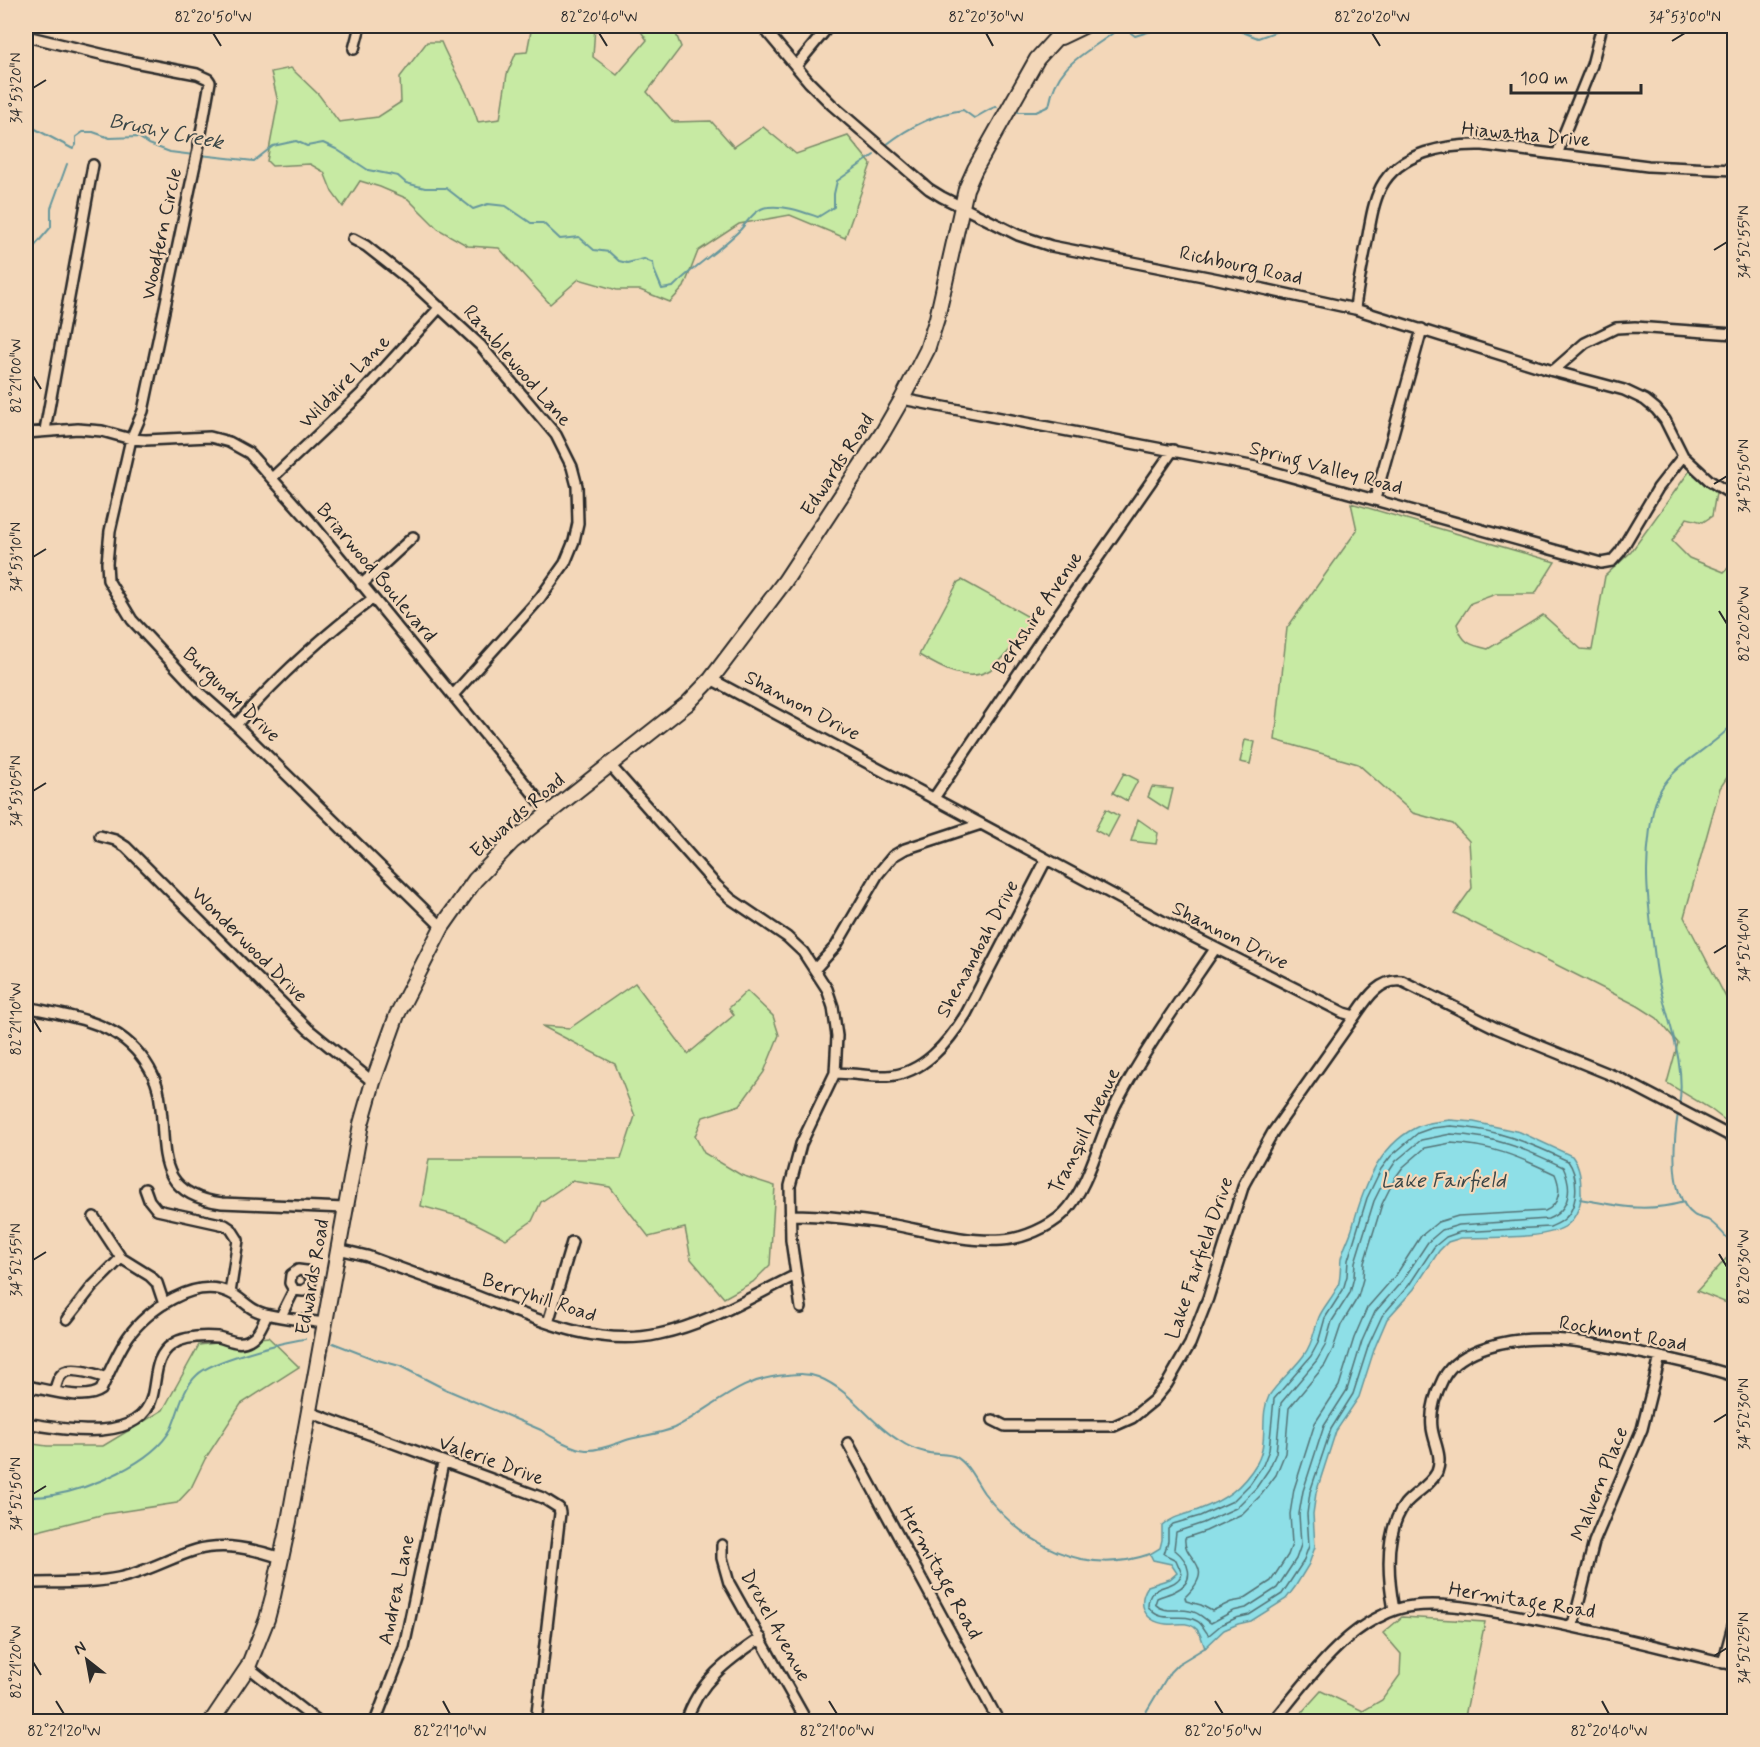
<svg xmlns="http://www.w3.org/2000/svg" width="1760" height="1747" viewBox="0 0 1760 1747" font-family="Mynerve,sans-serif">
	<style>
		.green { fill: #c7eaa3; stroke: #798a67; stroke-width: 1.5 }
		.water { fill: #8edfe7; stroke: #66979c; stroke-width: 1.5 }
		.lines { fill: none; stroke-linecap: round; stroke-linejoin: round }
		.shore { stroke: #537376; stroke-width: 1.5 }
		.stream { stroke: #66979c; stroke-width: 2 }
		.street-casing { stroke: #2b2b2b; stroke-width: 14 }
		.secondary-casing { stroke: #2b2b2b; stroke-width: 18 }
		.street { stroke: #f3d7b9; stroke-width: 9 }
		.secondary { stroke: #f3d7b9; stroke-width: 14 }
		.ticks { fill: none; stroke: #2b2b2b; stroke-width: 2 }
		.labels { text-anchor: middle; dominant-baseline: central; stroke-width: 4.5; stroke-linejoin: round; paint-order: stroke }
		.street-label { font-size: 20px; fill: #2b2b2b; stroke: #f3d7b9 }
		.water-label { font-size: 21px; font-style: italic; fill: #3a4647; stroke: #f3d7b9 }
		.neatline { fill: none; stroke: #2b2b2b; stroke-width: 2 }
		.ticks-label { font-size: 15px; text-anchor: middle; fill: #2b2b2b }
	</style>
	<rect width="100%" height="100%" fill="#f3d7b9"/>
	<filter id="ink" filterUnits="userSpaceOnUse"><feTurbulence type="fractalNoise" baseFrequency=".0167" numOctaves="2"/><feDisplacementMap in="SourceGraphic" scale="12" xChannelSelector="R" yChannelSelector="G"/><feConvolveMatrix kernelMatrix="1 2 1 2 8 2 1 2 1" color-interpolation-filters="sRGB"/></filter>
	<g filter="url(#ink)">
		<path class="green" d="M532 26H595L593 57 617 75 647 40 637 26H673L681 47 647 92 673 122 711 121 734 147 763 127 796 154 848 136 871 164 845 238 790 215 739 224 698 251 684 287 670 302 640 290H617L579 279 550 304 499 248 468 246 438 229 408 199 380 187 360 181 343 207 332 192 324 172 310 164 272 166 267 161 278 102 271 72 291 68 319 95 339 122 378 117 401 102 400 77 427 42H441C453 71 469 91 478 122L500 119 507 74 516 53 527 52Z
			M1691 469 1716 493 1712 516 1703 522 1687 518 1672 541 1689 558 1724 572 1734 562V767L1720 788 1684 917 1734 1013V1127L1709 1108 1667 1083 1678 1043 1657 1018 1638 1006 1454 913 1472 888 1469 841 1453 824 1413 813 1358 764 1275 740 1287 628 1357 530 1351 503 1555 562 1535 594H1496L1471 603 1457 624C1462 643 1470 645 1488 649L1543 615 1581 649 1592 650 1605 576 1631 552Z
			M962 580 1034 620C1025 631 1000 664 990 670 967 684 939 667 919 655L958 582Z
			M1245 740 1255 742 1250 764 1240 762Z
			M1124 773 1138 780 1127 801 1113 793Z
			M1152 787 1173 789 1168 810 1148 797Z
			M1106 809 1119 816 1108 837 1095 830Z
			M1138 819 1158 833 1156 844 1131 841Z
			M635 983 688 1054 734 1015 729 1008 747 991 773 1016 779 1035 764 1072 740 1105 703 1117 695 1136 704 1153 741 1175 775 1186 770 1265 753 1282 724 1298 691 1259 685 1228 649 1237 610 1187 572 1181 541 1202 532 1221 506 1239 465 1218 421 1206 429 1159H621L635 1116 615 1064 542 1026 570 1028Z
			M1734 1250V1306L1697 1291Z
			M268 1337 299 1367 241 1404 205 1459 191 1488 177 1503 105 1514 26 1534V1443L47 1446H103L163 1410 199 1345Z
			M1402 1617 1485 1622 1464 1721H1294L1321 1691 1363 1711 1382 1700 1400 1675 1401 1654 1383 1633Z"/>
		<path class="water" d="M1450 1120 1474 1122 1520 1132 1572 1156C1580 1167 1581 1179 1581 1192 1582 1203 1576 1218 1567 1225 1549 1240 1486 1237 1461 1238L1448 1242 1439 1251 1414 1289 1387 1319 1375 1347 1359 1397 1336 1431 1316 1493 1313 1514 1315 1547 1309 1564 1295 1587 1286 1599 1251 1621 1238 1624 1224 1630 1205 1648C1202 1641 1201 1631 1194 1627 1186 1621 1175 1625 1166 1624 1143 1621 1137 1603 1148 1586L1170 1579 1177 1573 1171 1564 1153 1560 1150 1554 1160 1548 1162 1540V1526C1173 1516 1185 1515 1198 1510 1225 1500 1242 1488 1257 1463 1269 1442 1259 1416 1269 1396 1276 1384 1295 1368 1304 1355 1313 1343 1314 1330 1319 1317 1324 1306 1333 1297 1338 1286 1341 1277 1340 1268 1341 1259 1343 1249 1349 1239 1352 1229 1362 1192 1377 1147 1415 1128 1425 1122 1438 1122 1450 1120Z"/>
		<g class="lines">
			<path class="shore" d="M1451 1126C1496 1129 1528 1142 1568 1161 1579 1176 1579 1208 1563 1220 1560 1223 1554 1225 1550 1227L1460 1232 1446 1237 1434 1247 1409 1285 1382 1316 1369 1344 1353 1394 1331 1429 1310 1492 1307 1514 1309 1546 1303 1562 1282 1594 1249 1615 1236 1618 1221 1625 1209 1635C1205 1632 1203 1624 1197 1621 1181 1611 1160 1626 1148 1606 1149 1580 1173 1593 1182 1574L1176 1560 1164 1554 1168 1541V1529L1173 1524 1200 1516 1233 1501 1250 1484 1263 1465 1269 1450 1274 1399 1311 1356 1318 1343 1325 1318 1343 1290 1347 1276 1348 1260 1367 1198 1381 1169 1391 1156 1418 1133 1432 1128Z
				M1451 1134C1494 1136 1525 1149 1563 1167 1573 1188 1570 1210 1548 1219L1459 1225 1442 1230 1428 1242 1403 1280 1375 1312 1362 1341 1347 1390 1324 1426 1303 1491 1299 1514 1301 1545 1296 1559 1277 1588 1246 1608 1233 1611 1211 1623C1204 1619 1199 1612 1190 1611 1177 1608 1165 1614 1155 1604L1157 1598C1163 1595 1170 1594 1175 1591 1197 1581 1189 1561 1174 1549L1176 1532 1203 1523 1236 1508 1256 1488 1269 1469 1276 1453 1281 1403 1317 1360 1325 1346 1332 1321 1350 1293 1354 1277 1355 1262 1374 1201 1388 1173 1396 1161 1421 1140Z
				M1451 1143C1491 1145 1519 1157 1555 1174 1561 1188 1561 1204 1545 1211L1458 1216 1438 1222 1421 1236 1396 1275 1367 1308 1354 1338 1339 1386 1315 1423 1294 1489 1290 1514 1292 1544 1288 1555 1271 1581 1242 1600 1231 1602 1212 1611 1201 1605 1186 1601 1185 1597C1219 1564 1182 1561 1185 1538L1206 1531 1242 1514 1261 1495 1276 1475 1285 1453 1289 1408 1325 1365 1333 1349 1341 1325 1358 1297 1363 1279 1364 1263 1382 1204 1395 1178 1403 1167 1425 1148Z"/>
			<path class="stream" d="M1227 26 1258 38 1283 29 1286 26
				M1018 112H1036L1049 106C1057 62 1085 55 1117 30H1127L1135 36 1158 29 1183 26
				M26 124 73 149 76 145V137L83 132H93L110 138 138 137 149 144 170 152 194 155
				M886 145C909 127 933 114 963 110L974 118C982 115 990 107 997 107
				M200 155 254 161 273 146 296 141 307 146 323 143 336 149 368 170 398 176 406 183 425 188H446L473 209 488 204 506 206 531 223H543L560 239 579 237 594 250 609 252 619 261 627 263 644 259 653 263 654 270 662 289 673 287C694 266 719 251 740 230 748 221 756 208 768 207 785 205 803 212 818 217L834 207V194L837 181 874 155
				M26 256 51 227V208L67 164
				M1679 1107C1686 1065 1670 1027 1660 987 1656 973 1655 957 1653 942 1648 900 1644 872 1650 829 1652 815 1654 802 1661 789 1677 761 1714 748 1734 722
				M1678 1113C1674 1140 1668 1196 1694 1215 1698 1218 1704 1218 1708 1220 1718 1226 1726 1237 1734 1246
				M1580 1199C1619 1206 1645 1213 1684 1202
				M333 1343 374 1359 400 1366 445 1389 541 1430C551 1437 573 1449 586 1450 600 1451 617 1443 630 1439 645 1435 660 1434 674 1428 715 1407 739 1378 787 1375 798 1374 808 1373 818 1377 853 1391 870 1424 900 1441 907 1446 917 1450 925 1452 934 1455 948 1453 956 1457 969 1464 976 1482 984 1493 1024 1545 1084 1577 1150 1554
				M26 1497C35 1497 44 1497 53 1495 89 1489 153 1463 171 1429 179 1412 182 1389 197 1375 212 1360 283 1342 305 1339
				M1140 1722 1170 1672 1178 1664 1206 1647"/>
			<g class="street-casing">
				<path id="street" d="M762 26 809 82 832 105 929 189 942 197 1018 235 1051 246 1218 279 1355 309 1553 371 1624 390 1645 400 1656 409 1665 420 1683 456 1710 481 1734 496
					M26 36 134 62 197 74 208 79 210 82 198 150 143 411 131 439 110 531 107 563 108 580 132 620 201 694 236 725 442 927
					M354 49 360 26
					M796 66 829 26
					M1558 153 1564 134 1592 65 1602 26
					M353 239 366 246 413 283 480 345 556 435 572 467 577 486 578 523 574 541 565 563 540 598 453 695
					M1355 309C1357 288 1362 267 1366 246 1370 226 1372 205 1381 187 1399 152 1447 144 1483 145L1648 166 1734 170
					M1553 371 1585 343 1616 328 1635 327 1734 334
					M902 399 1256 467 1601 563 1612 561 1620 552 1658 488 1683 456
					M45 430 93 165
					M26 433 78 429 102 431 131 439 146 440 210 437 229 442 249 453 315 527 549 813
					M272 478 362 393 440 307
					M1375 499 1422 329
					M361 585 413 537
					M711 679 1162 921 1344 1013 1355 1016C1366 1000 1379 978 1402 981L1496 1028 1619 1078 1734 1138
					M236 725C276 678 323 636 372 599
					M610 765 716 885 731 899 787 937 803 952 827 989 833 1007 837 1036 835 1073 801 1144 790 1186 791 1240 801 1308
					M934 798 1056 618 1173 450
					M100 836 115 840 126 847 308 1029 373 1082
					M815 969 836 946 878 874 893 856 905 849 981 824
					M26 1007C58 1014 99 1019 125 1040 140 1052 153 1070 158 1089 170 1140 147 1193 222 1203L345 1208
					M835 1073C852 1073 870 1077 887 1076 923 1074 948 1043 966 1014L1046 860
					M145 1189 149 1200 157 1210 225 1225 231 1229 238 1240 230 1293
					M790 1215C825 1215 860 1220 894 1225 930 1232 966 1242 1002 1240 1022 1239 1050 1227 1064 1213 1089 1188 1100 1134 1117 1102 1145 1049 1181 999 1215 949
					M94 1217 121 1258 150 1276 157 1283 164 1304
					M338 1249 367 1256C404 1270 442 1283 479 1297 536 1319 596 1348 659 1334 708 1324 752 1296 796 1275
					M281 1316 294 1290 290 1283 291 1275 298 1270 306 1271 311 1278 310 1286 303 1291 294 1290
					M67 1319 92 1287 121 1258
					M548 1323 572 1242
					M26 1386C45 1389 85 1402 101 1390 109 1373 117 1353 128 1337 147 1310 195 1276 230 1293 240 1297 247 1307 257 1311 271 1318 307 1320 324 1323
					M55 1391C56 1385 58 1377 63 1373 72 1366 97 1375 107 1378
					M309 1412 543 1498 559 1508 560 1513 536 1722
					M993 1420 1005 1426H1114L1132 1418 1154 1400 1167 1384 1190 1344 1208 1298 1244 1184 1273 1132 1355 1016
					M26 1423C62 1429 139 1445 152 1397 157 1378 154 1356 173 1344 185 1336 204 1336 218 1337 228 1339 239 1346 249 1340 259 1335 262 1324 267 1315
					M848 1443 999 1722
					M722 1545V1558L729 1583 807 1722
					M26 1583C56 1582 87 1584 118 1578 145 1573 169 1558 196 1550 224 1542 254 1549 281 1558
					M1394 1610C1388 1578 1384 1532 1405 1504 1414 1493 1430 1486 1437 1472 1443 1456 1434 1443 1432 1428 1430 1412 1436 1393 1443 1379 1460 1346 1514 1338 1548 1339 1572 1339 1596 1345 1620 1349 1658 1356 1697 1364 1734 1376
					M1573 1625 1594 1542 1642 1429 1660 1357
					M1723 1663 1734 1622
					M248 1667 318 1722
					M26 1717 39 1722
					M375 1722 404 1647 443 1463
					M686 1722C698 1682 728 1660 761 1638
					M1273 1722C1303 1686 1337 1637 1379 1617 1390 1611 1402 1607 1413 1606 1447 1602 1480 1610 1513 1615 1588 1628 1661 1648 1734 1665"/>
			</g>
			<g class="secondary-casing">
				<path id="secondary" d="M1061 37 1084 26
					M211 1722 248 1667 267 1619 273 1596 289 1521 361 1124 373 1082 397 1015 442 927 475 880 512 842 688 703 711 679 785 581 883 432 902 399 927 350 937 318 966 189 975 169 1037 59 1067 26"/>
			</g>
			<use href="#street" class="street"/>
			<use href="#secondary" class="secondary"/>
		</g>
	</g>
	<path class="ticks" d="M213 33 221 46M599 33 607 46M986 33 993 46M1372 33 1380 46M1672 41 1685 33M33 88 46 80M1714 250 1727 242M33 376 41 389M1714 484 1727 476M33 557 46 549M1719 611 1727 624M33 791 46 783M1714 953 1727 945M33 1019 41 1032M1719 1254 1727 1267M33 1260 46 1252M1714 1422 1727 1414M33 1494 46 1486M1714 1656 1727 1648M33 1662 41 1675M56 1701 64 1714M443 1701 450 1714M829 1701 837 1714M1215 1701 1223 1714M1602 1701 1609 1714"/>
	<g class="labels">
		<g class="street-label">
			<text transform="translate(1526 135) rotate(5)">Hiawatha Drive</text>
			<text transform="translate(162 234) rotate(-78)">Woodfern Circle</text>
			<text transform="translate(1241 266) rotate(12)">Richbourg Road</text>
			<text transform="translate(517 366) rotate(49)">Ramblewood Lane</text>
			<text transform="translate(345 382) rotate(-46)">Wildaire Lane</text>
			<text transform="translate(838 465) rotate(-57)">Edwards Road</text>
			<text transform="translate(1326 468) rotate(15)">Spring Valley Road</text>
			<text transform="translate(376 573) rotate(50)">Briarwood Boulevard</text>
			<text transform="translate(1038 613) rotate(-56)">Berkshire Avenue</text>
			<text transform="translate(231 695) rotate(44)">Burgundy Drive</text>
			<text transform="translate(802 706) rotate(28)">Shannon Drive</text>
			<text transform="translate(518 816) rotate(-41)">Edwards Road</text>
			<text transform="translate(1230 936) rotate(27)">Shannon Drive</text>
			<text transform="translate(249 945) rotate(45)">Wonderwood Drive</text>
			<text transform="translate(978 949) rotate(-62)">Shenandoah Drive</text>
			<text transform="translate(1085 1131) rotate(-64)">Tranquil Avenue</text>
			<text transform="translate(1200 1258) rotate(-71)">Lake Fairfield Drive</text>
			<text transform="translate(313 1277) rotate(-80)">Edwards Road</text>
			<text transform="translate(539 1298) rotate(18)">Berryhill Road</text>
			<text transform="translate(1623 1334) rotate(10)">Rockmont Road</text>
			<text transform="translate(491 1461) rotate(20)">Valerie Drive</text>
			<text transform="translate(1600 1484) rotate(-68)">Malvern Place</text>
			<text transform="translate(940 1573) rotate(61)">Hermitage Road</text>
			<text transform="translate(397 1590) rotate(-78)">Andrea Lane</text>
			<text transform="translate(1522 1601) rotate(9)">Hermitage Road</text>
			<text transform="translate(775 1626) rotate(61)">Drexel Avenue</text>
		</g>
		<g class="water-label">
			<text transform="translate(166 132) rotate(11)">Brushy Creek</text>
			<text x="1443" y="1181">Lake Fairfield</text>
		</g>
	</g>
	<rect width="1760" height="1747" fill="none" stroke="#f3d7b9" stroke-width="66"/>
	<g transform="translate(87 1660) rotate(329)" stroke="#f3d7b9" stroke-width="4.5" paint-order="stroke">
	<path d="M0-4.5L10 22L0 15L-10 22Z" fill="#2b2b2b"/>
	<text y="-9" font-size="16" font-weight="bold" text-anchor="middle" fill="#2b2b2b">N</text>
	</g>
	<path d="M1511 84v9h130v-9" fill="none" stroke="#2b2b2b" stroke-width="3"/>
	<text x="1520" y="84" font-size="18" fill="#2b2b2b" stroke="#f3d7b9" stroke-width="4.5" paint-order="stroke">100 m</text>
	<rect x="33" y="33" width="1694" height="1681" class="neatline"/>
	<g class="ticks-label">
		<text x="213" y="22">82°20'50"W</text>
		<text x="599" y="22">82°20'40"W</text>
		<text x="986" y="22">82°20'30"W</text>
		<text x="1372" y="22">82°20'20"W</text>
		<text x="1685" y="22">34°53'00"N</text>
		<text transform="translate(16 88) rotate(-90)" y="5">34°53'20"N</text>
		<text transform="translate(1744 242) rotate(-90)" y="5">34°52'55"N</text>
		<text transform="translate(16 376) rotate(-90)" y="5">82°21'00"W</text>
		<text transform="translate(1744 476) rotate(-90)" y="5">34°52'50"N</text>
		<text transform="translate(16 557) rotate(-90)" y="5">34°53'10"N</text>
		<text transform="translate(1744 624) rotate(-90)" y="5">82°20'20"W</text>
		<text transform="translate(16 791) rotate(-90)" y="5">34°53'05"N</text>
		<text transform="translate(1744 945) rotate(-90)" y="5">34°52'40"N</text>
		<text transform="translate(16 1019) rotate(-90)" y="5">82°21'10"W</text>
		<text transform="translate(16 1260) rotate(-90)" y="5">34°52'55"N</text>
		<text transform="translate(1744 1267) rotate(-90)" y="5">82°20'30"W</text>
		<text transform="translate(1744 1414) rotate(-90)" y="5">34°52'30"N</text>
		<text transform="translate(16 1494) rotate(-90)" y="5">34°52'50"N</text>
		<text transform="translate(1744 1648) rotate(-90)" y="5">34°52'25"N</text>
		<text transform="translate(16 1662) rotate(-90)" y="5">82°21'20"W</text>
		<text x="64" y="1736">82°21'20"W</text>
		<text x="450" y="1736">82°21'10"W</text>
		<text x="837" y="1736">82°21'00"W</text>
		<text x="1223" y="1736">82°20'50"W</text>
		<text x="1609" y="1736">82°20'40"W</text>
	</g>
</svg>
